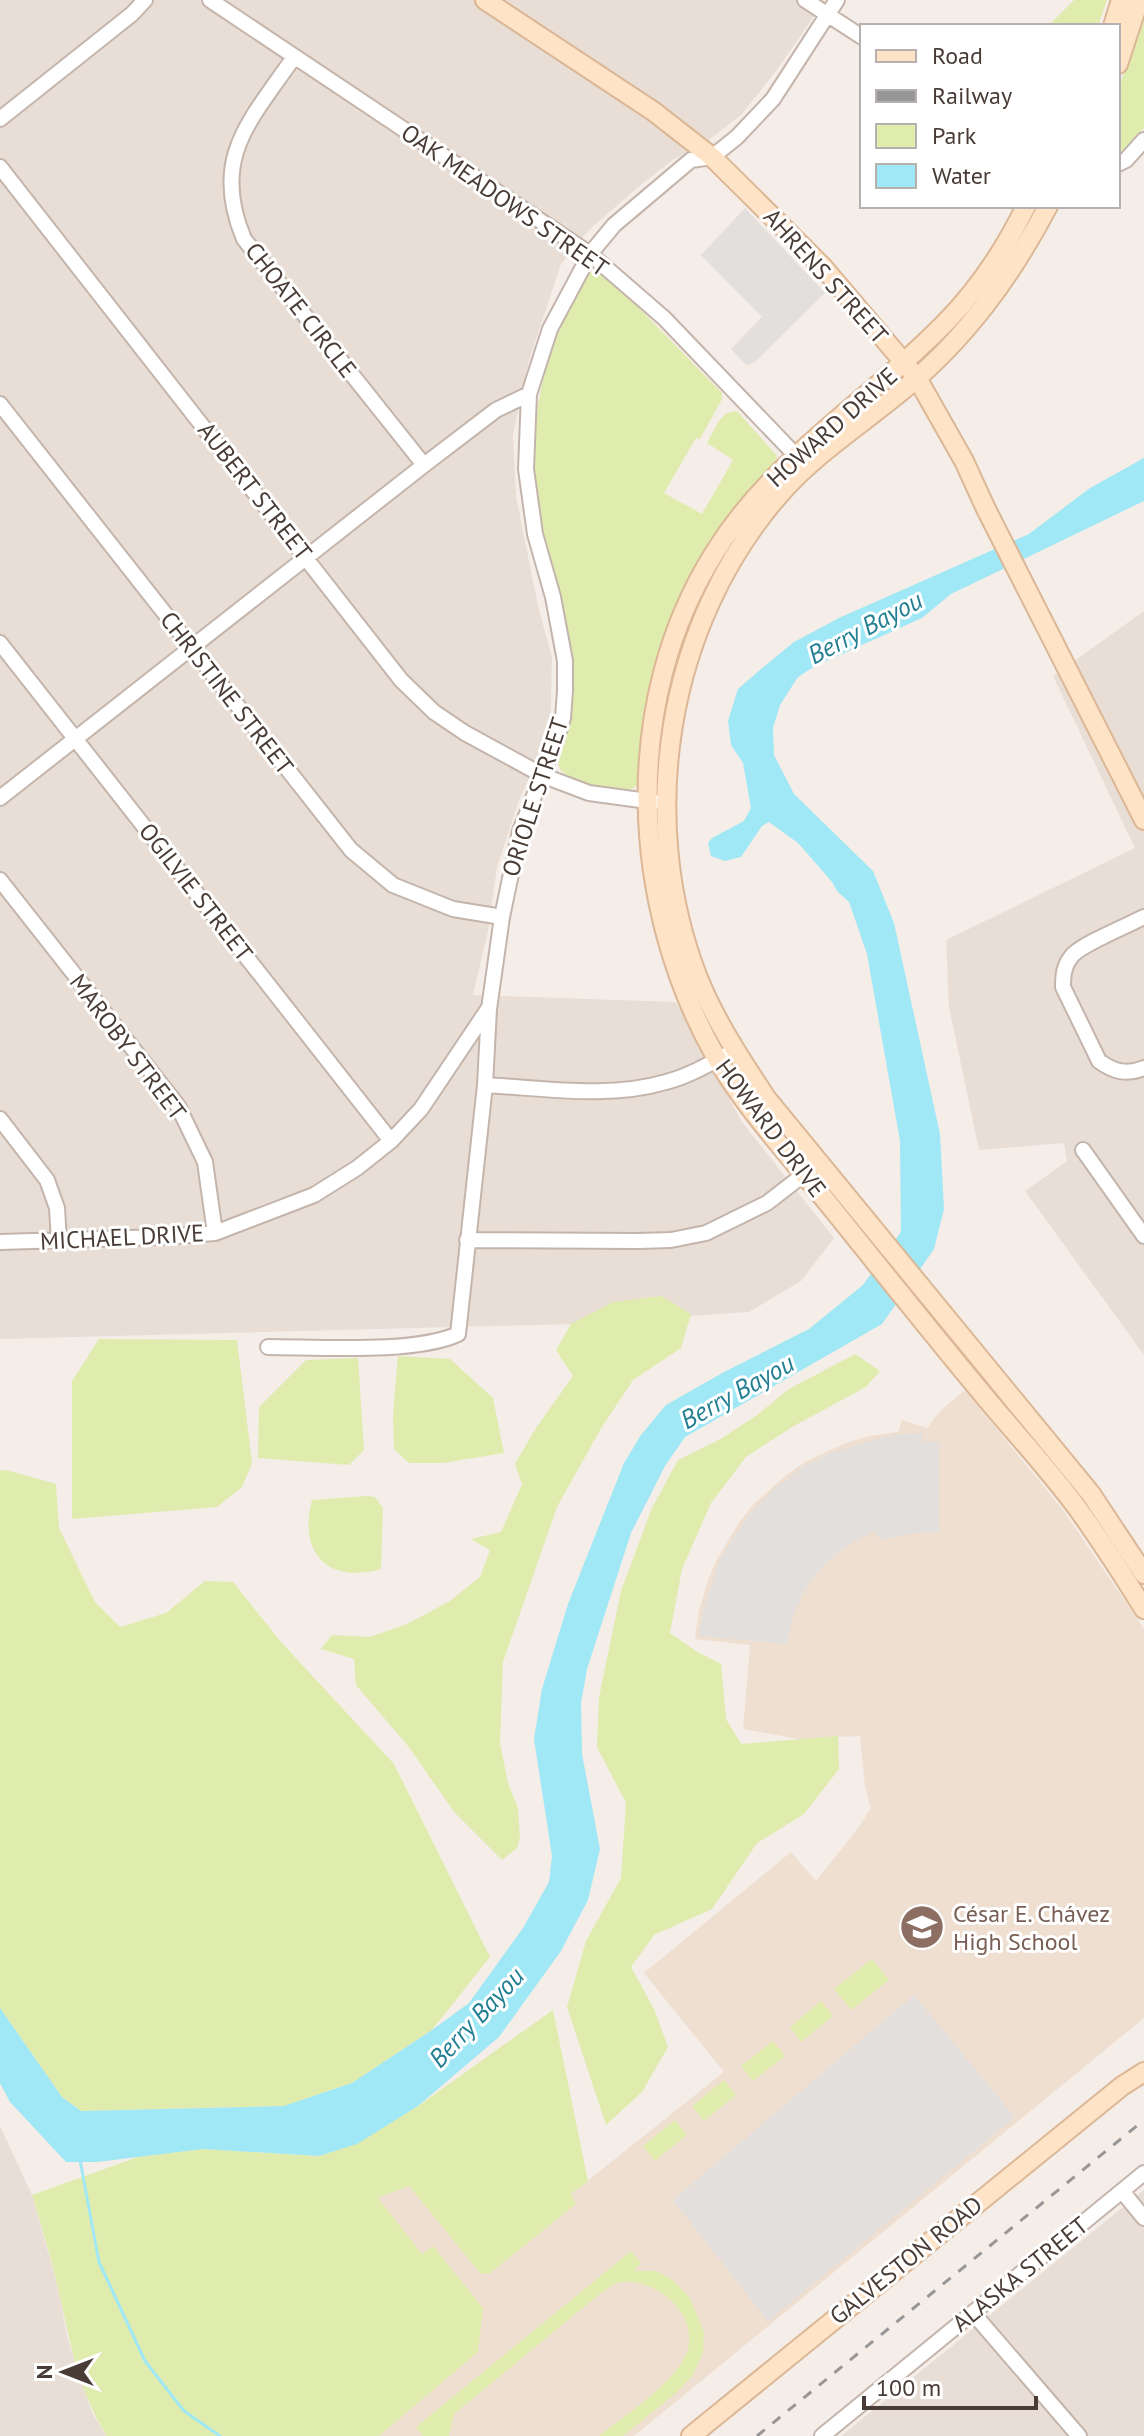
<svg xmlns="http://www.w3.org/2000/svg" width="1144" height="2436" viewBox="0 0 1144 2436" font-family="'PT Sans',sans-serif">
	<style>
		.residential { fill: #e9ded5 }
		.education { fill: #efdfd1 }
		.green { fill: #e0ecae }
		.parking { fill: #e3dfdd }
		.water { fill: #a0e8f5 }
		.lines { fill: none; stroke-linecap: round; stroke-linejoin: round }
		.stream { stroke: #a0e8f5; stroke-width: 3 }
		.street-casing { stroke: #c4b5ac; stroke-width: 18 }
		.secondary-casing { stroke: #dbb796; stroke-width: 22 }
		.street { stroke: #fff; stroke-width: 14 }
		.secondary { stroke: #ffe3c7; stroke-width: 18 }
		.rail { stroke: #979797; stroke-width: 3; stroke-dasharray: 10 10; stroke-linecap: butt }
		.labels { text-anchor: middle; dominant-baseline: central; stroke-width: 6; stroke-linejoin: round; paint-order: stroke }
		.street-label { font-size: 24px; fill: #493c36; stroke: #fff }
		.education-label { font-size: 24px; fill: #785e54; stroke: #fff; text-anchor: start }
		.water-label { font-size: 26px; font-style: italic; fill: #227f92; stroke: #fff }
	</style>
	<rect width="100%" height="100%" fill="#f5ede8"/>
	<path class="residential" d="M0 0H825L777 70 742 114 713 137 674 159 637 188 589 230 561 264 529 360 513 435 516 496 538 606 552 657 551 707 546 744 519 800 497 867 488 931 473 995 676 1002 742 1122 834 1238 801 1281 749 1312 571 1324 0 1339Z
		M1144 611V1355L1025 1191 1067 1161 1064 1143 979 1150 949 1007 946 940 1135 848 1053 676Z
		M0 2126 32 2195 58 2287 68 2340 92 2413 107 2436H0Z
		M1144 2190V2436H841Z"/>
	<path class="education" d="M965 1390 1063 1510 1144 1629V2018L634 2436H351L377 2199 408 2186 571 2194 724 2072 644 1973 791 1852 816 1881 858 1828 871 1808 865 1787 860 1736 799 1739 743 1729 750 1645 695 1639 699 1611 707 1583 716 1561 740 1521 753 1505 785 1476 805 1462 846 1443 870 1436 898 1432 902 1420 927 1428 940 1411Z"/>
	<path class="green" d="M1074 0H1107L1098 26H1048Z
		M1144 14V128L1132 144 1118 155V90Z
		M591 272H597L633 302 722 393V399L700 439 696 438 664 493 702 514 733 460 707 443C715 430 721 408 738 412L777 456 776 464 691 583 642 780C639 782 636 787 633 788 621 794 566 781 560 769 556 761 560 753 563 745 570 724 574 703 572 680 569 629 551 582 541 532 526 456 534 377 570 308 576 295 582 282 591 272Z
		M661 1296 691 1314 681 1348 633 1380 600 1430 557 1507 503 1662 500 1743 508 1783 518 1808 520 1838 517 1848 502 1860 455 1813 408 1746 356 1685 354 1659 321 1649 332 1635 370 1637 407 1624 450 1601 480 1577 490 1550 471 1539 501 1532 522 1484 515 1464 536 1428 573 1376 556 1350 571 1324 613 1302Z
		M99 1339 237 1340 252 1463 242 1487 217 1507 72 1519V1381Z
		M855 1354 880 1371 866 1387 792 1427 746 1457 711 1503 682 1569 670 1633 699 1653 721 1664 726 1719 741 1744 838 1736 839 1769 804 1814 757 1843 712 1909 654 1935 631 1967 654 2009 668 2047 642 2092 606 2125 567 2007 586 1941 621 1878 626 1803 597 1747 599 1697 621 1591 652 1508 678 1460 719 1440 756 1416 789 1389Z
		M398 1356 450 1359 493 1398 504 1453 443 1463H409L394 1449 393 1415Z
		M358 1358 364 1450 349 1465 258 1458 259 1407 306 1360Z
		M6 1470 56 1484 59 1528 95 1602 120 1627 166 1613 205 1581 233 1582 281 1642 394 1764 490 1957 432 2030 352 2083 284 2106 81 2111 62 2097 0 2008V1471Z
		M367 1496 375 1497 383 1508 381 1569C328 1584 298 1553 312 1500Z
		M872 1959 889 1980 851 2010 834 1989Z
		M821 2001 833 2016 801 2042 790 2027Z
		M553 2010 588 2181 571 2194 576 2204 489 2274 480 2273 409 2186 378 2198 422 2254 433 2246 483 2308 478 2352 379 2436H107C76 2387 70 2339 57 2284 50 2254 41 2225 32 2195L138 2157 203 2149 319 2156 356 2144 418 2106Z
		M773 2041 785 2056 753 2081 741 2066Z
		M724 2080 736 2095 704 2121 692 2106Z
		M675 2120 687 2135 655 2161 643 2146Z
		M631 2251 641 2263 634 2271H657L674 2281 690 2298 704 2332 703 2353 693 2375 676 2393 623 2436H599C625 2415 675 2383 687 2352 700 2316 657 2278 622 2282 615 2282 607 2289 601 2293L454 2414 449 2436H423L416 2427Z"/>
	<path class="parking" d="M745 208 825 293 754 363 746 365 731 349 762 317 701 255Z
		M922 1433 923 1441 939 1442V1532L917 1533 880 1540 875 1531 852 1542 828 1561 807 1585 794 1613 787 1644 699 1636 703 1610 720 1559 751 1512 773 1490 801 1468 833 1452 892 1435Z
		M914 1995 1015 2117 768 2321 673 2200Z"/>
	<path class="water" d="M1144 458V501L951 594 922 618 815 666 798 677 780 705 773 728 774 755 794 794 873 871 894 923 940 1134 944 1209 934 1249 882 1324 685 1437 665 1466 631 1533 587 1669 581 1703 582 1754 600 1849 588 1900 561 1951 499 2037 418 2106 357 2144 319 2156 203 2149 97 2162H66L10 2102 0 2083V2008L62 2097 81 2111 284 2106 352 2083 432 2030 469 2003 523 1928 549 1882 552 1856 534 1739 542 1689 568 1604 624 1463 641 1435 666 1405 724 1372 809 1329 863 1285 901 1232 900 1141 867 954 849 902 837 891 832 882 798 843 769 822 762 826 741 857 725 861 711 856 708 843 712 838 744 821 751 808 743 763 731 745 728 721 738 689 761 669 794 642 839 618 1029 534 1090 488Z"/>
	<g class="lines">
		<path class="stream" d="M80 2160 99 2262 145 2361 184 2411 220 2436"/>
		<g class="street-casing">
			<path id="street" d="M210 0 590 254 664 318 803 463
				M805 0 862 37
				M294 57C250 121 210 158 244 239L424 465
				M0 119 132 14 145 0
				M1118 164 1126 160 1144 140
				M0 167 401 680 434 712 465 733 544 776 589 793 655 802
				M0 404 351 850 393 885 453 909 502 917
				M0 643 391 1141
				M0 798 424 465 496 410 529 394
				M0 880 178 1106 205 1162 215 1233
				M1144 917C1129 925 1079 945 1071 957 1064 966 1063 975 1063 987L1099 1061C1114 1072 1127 1075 1144 1068
				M485 1085C543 1088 609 1099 666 1082 690 1076 712 1062 734 1051
				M0 1119 47 1180 57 1208 59 1241
				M1083 1150 1144 1236
				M467 1240 638 1241 671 1240 706 1233 767 1203 820 1162
				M0 1242 163 1237 215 1233 314 1195 357 1168 391 1141 421 1109 488 1009
				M268 1347C318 1347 415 1354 458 1334L485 1085 489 1009 502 917 520 831 556 741 563 718 565 691V661L553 597 535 534 526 469 529 394 550 329 590 254 614 225 691 160 712 157 737 137 773 99 837 0
				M1122 2191 1144 2218
				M973 2313 1079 2436
				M822 2436 1144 2173"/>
		</g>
		<g class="secondary-casing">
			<path id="secondary" d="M485 0 653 111 712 157 823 267 917 378 964 461 986 509 1144 820
				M1113 26 1121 0
				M1118 64 1139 0
				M1026 206C1005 249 978 290 944 324 868 402 773 458 715 552 620 702 630 906 716 1057 747 1111 796 1163 835 1212 883 1272 931 1332 980 1391 1012 1430 1048 1468 1078 1509 1101 1541 1123 1575 1144 1609
				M1048 206C1014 271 973 329 917 378 872 418 819 449 779 495 666 625 636 819 698 978 716 1022 741 1060 767 1099L1091 1494 1144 1574
				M691 2436 1122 2086 1144 2072"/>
		</g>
		<use href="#street" class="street"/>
		<use href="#secondary" class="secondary"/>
		<path class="rail" d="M757 2436 1144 2120"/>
	</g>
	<defs>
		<g id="school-disc" transform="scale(2.3)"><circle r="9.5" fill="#8d6e63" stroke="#fff"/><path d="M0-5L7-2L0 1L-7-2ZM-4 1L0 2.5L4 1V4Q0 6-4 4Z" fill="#fff"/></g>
	</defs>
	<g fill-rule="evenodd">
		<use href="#school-disc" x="922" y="1927"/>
	</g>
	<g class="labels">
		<g class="street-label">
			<text transform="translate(505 200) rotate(35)">OAK MEADOWS STREET</text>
			<text transform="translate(826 276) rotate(48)">AHRENS STREET</text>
			<text transform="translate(301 310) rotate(52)">CHOATE CIRCLE</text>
			<text transform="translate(832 427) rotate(-42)">HOWARD DRIVE</text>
			<text transform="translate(255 491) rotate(52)">AUBERT STREET</text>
			<text transform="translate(227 693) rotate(52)">CHRISTINE STREET</text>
			<text transform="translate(535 797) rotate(-72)">ORIOLE STREET</text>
			<text transform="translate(196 892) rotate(52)">OGILVIE STREET</text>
			<text transform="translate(128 1047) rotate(53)">MAROBY STREET</text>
			<text transform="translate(771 1128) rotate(53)">HOWARD DRIVE</text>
			<text transform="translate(122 1237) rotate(-3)">MICHAEL DRIVE</text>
			<text transform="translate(906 2260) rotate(-39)">GALVESTON ROAD</text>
			<text transform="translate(1020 2274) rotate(-39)">ALASKA STREET</text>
		</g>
		<g class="education-label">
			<text x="953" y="1913">César E. Chávez<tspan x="953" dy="28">High School</tspan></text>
		</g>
		<g class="water-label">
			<text transform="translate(865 627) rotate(-28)">Berry Bayou</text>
			<text transform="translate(737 1391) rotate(-29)">Berry Bayou</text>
			<text transform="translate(476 2017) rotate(-47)">Berry Bayou</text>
		</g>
	</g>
	<rect x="860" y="24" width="260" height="184" fill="#ffffff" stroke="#b6b1af" stroke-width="2"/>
	<rect x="876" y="50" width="40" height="12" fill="#ffe3c7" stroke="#b6b1af" stroke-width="2"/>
	<text x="932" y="64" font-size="24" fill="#493c36">Road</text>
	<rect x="876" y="90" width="40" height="12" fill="#979797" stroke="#b6b1af" stroke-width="2"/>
	<text x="932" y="104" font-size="24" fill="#493c36">Railway</text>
	<rect x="876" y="124" width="40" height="24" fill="#e0ecae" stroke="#b6b1af" stroke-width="2"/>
	<text x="932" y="144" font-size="24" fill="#493c36">Park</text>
	<rect x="876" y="164" width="40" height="24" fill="#a0e8f5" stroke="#b6b1af" stroke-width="2"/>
	<text x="932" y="184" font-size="24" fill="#493c36">Water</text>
	<g transform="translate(64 2372) rotate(270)" stroke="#ffffff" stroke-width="6" paint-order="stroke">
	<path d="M0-6L14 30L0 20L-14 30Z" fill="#493c36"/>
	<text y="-12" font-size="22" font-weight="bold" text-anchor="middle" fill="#493c36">N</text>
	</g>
	<path d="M864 2396v12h172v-12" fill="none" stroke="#493c36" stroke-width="4"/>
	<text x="876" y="2396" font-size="24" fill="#493c36" stroke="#ffffff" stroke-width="6" paint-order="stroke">100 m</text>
</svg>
